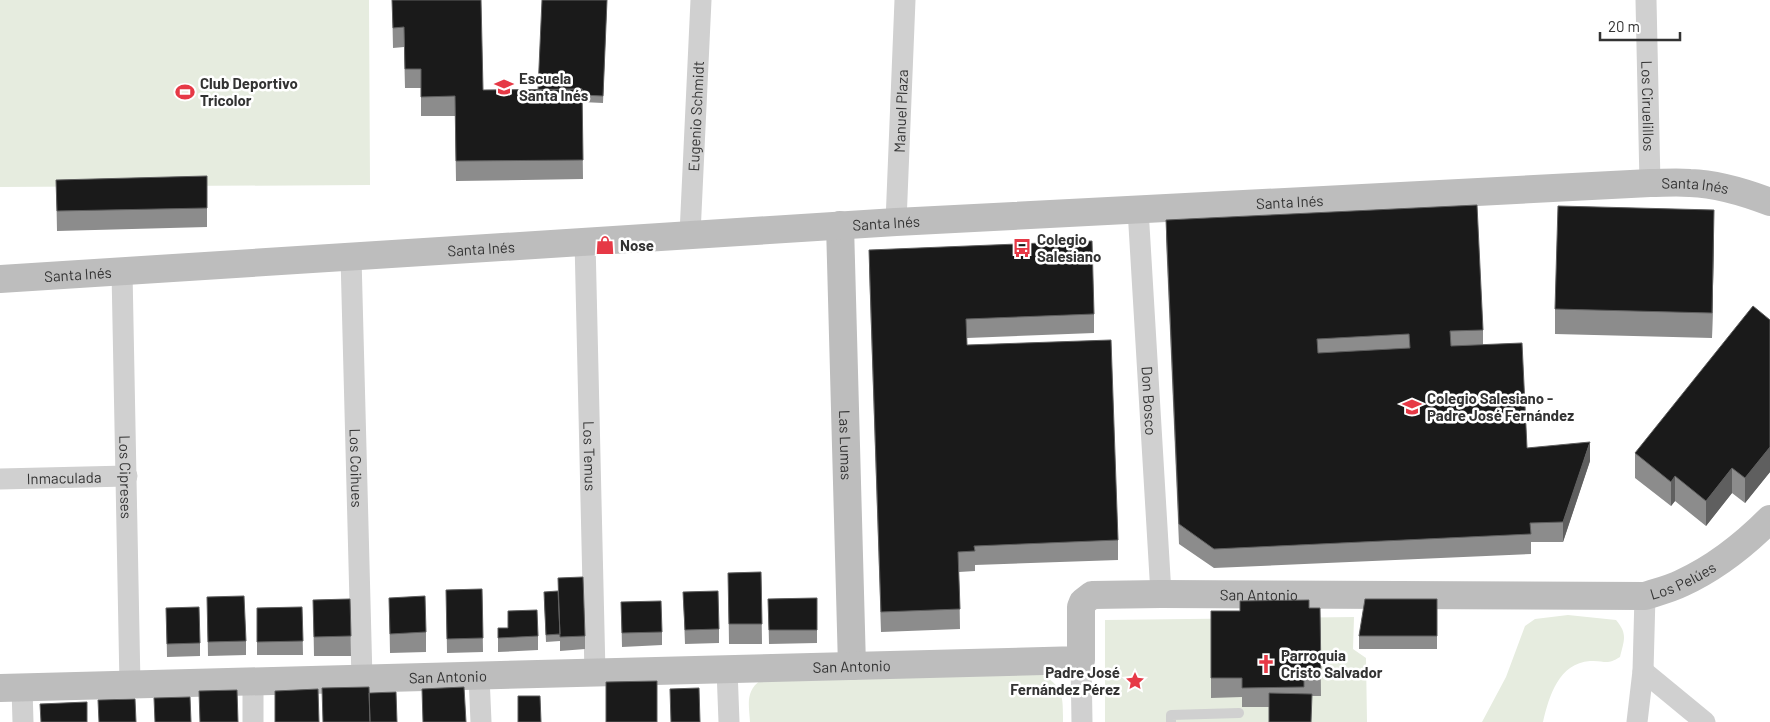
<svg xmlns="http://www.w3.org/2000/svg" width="1770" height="722" viewBox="0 0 1770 722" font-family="Barlow,sans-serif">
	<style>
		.green { fill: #e6ecdf }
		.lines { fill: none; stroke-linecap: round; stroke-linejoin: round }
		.service { stroke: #d0d0d0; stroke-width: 10 }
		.minor { stroke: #d0d0d0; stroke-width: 21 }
		.secondary { stroke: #bdbdbd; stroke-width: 28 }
		.wall { fill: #8c8c8c }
		.shaded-wall { fill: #5f5f5f }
		.building { fill: #1a1a1a; stroke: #5f5f5f; fill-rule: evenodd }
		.labels { text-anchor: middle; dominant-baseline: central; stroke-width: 5; stroke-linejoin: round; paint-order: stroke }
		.poi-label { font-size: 15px; font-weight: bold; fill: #333; stroke: #fff; text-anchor: start }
		.street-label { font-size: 15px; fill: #333; stroke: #fff }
	</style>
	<rect width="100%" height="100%" fill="#fff"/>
	<path class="green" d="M0 0H369L370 185 0 187Z
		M1568 615 1616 620C1628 634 1624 640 1620 657 1606 666 1605 660 1590 661 1559 663 1549 696 1543 722H1482L1506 677 1525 626 1535 619Z
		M1354 617 1353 649 1366 658 1367 722H1105V620Z
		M1039 673C1064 686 1063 696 1063 722H750C749 705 745 691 761 680Z"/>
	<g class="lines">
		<path class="service" d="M1171 722V715L1239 713"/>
		<g class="minor">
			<path id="s1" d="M1646 0 1650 183"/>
			<path id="s2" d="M1138 209 1161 594"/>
			<path id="s3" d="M896 222 905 0"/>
			<path id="s4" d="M690 234 701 0"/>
			<path id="s5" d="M585 241 595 673"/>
			<path id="s6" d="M351 257 362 679"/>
			<path id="s7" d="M122 271 130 685"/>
			<path id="s8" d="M0 479 127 476"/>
			<path d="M1081 660 1082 722"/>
			<path d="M727 669 729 722"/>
			<path d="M1643 671 1705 722"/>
			<path d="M479 676 481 722"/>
			<path d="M253 682V722"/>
			<path d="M22 688 23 722"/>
			<path d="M1637 722 1643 671 1645 596"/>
		</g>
		<g class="secondary">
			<path id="s9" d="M840 225 852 666"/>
			<path id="s10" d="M0 279 896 222 1650 183C1663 183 1677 182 1690 183 1718 184 1744 192 1770 202"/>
			<path id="s11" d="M0 688 1081 660V607L1083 602 1092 595 1161 594 1645 596C1657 592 1670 589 1682 583 1715 568 1744 545 1770 519"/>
		</g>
	</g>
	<path class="wall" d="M392 0 483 90H538L607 0 603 103 582 102 583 179 456 181 455 116H421V88H405L404 47 393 48Z
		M56 180 207 208V227L57 231Z
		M1166 220 1483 330V345L1527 448 1590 461 1563 542H1531V554L1214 568 1179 544 1166 239Z
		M1714 234 1712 338 1555 334V309Z
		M869 250 1094 314V333L967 338V345L1118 540V560L975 565V571L959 572 960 629 881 632 869 269Z
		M1770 320V472L1745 503 1732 493 1706 526 1675 501 1671 506 1635 478V453Z
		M761 572 762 644H729L728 573Z
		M558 578 585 636V649L560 651V641L546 642 544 599 558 592Z
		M482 589 483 652 447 653 446 590Z
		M683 592 719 629V643L685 644Z
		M207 597 246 641V655L208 656Z
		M389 598 426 632V652L390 653Z
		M817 598V643L769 644 768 599Z
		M350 599 351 656H314L313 600Z
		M1437 599V649H1359V636Z
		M621 602 662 632V645L622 647Z
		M302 607 303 655H257V608Z
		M166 608 200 643V656L167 657Z
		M1320 608 1321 696H1312L1269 707H1242V697L1211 698V611H1240Z
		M508 611 538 636V650L498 652V628H508Z"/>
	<path class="shaded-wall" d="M1714 210V234L1712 338V313Z
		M1590 442V461L1563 542V522Z
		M1770 447V472L1745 503V478Z
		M1732 468V493L1706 526V501Z
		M1675 476V501L1671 506V482Z"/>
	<path class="building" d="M392 0H481L483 90 582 89 583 160 456 161 455 96 421 97V69H405L404 27 393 28Z
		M542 0H607L603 96 582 95V89L538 90Z
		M207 176V208L57 211 56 180Z
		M1477 205 1483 330 1450 331 1451 346 1522 343 1527 448 1590 442 1563 522 1530 523 1531 534 1214 549 1179 524 1166 220ZM1409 334 1410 348 1318 353 1317 339Z
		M1558 206 1714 210 1712 313 1555 309Z
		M1092 241 1094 314 966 319 967 345 1111 340 1118 540 974 546 975 551 958 552 960 609 881 612 869 250Z
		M1753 306 1770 320V447L1745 478 1732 468 1706 501 1675 476 1671 482 1635 453Z
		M761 572 762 624H729L728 573Z
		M583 577 585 636 560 637 558 578Z
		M482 589 483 638 447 639 446 590Z
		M558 591 560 634 546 635 544 592Z
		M718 591 719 629 685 630 683 592Z
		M244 596 246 641 208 642 207 597Z
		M425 596 426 632 390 634 389 598Z
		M817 598V630H769L768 599Z
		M350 599 351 636 314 637 313 600Z
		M1365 599H1437V636H1359Z
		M1309 600V608H1320L1321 677H1304V687L1242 688V678H1211V611H1240V601Z
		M661 601 662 632 622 633 621 602Z
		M199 607 200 643 167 644 166 608Z
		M302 607 303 641 257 642V608Z
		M537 610 538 636 498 638V628H508V611Z
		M657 681V722H606V682Z
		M369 687 370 722H323L322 688Z
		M464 687 466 722H423L422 689Z
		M699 688 700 722H671L670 689Z
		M318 689 319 722H275V691Z
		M237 690 238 722H200L199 691Z
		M396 692 397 722H370L369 693Z
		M1269 693 1312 694 1311 722H1269Z
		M518 696H540L541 722H518Z
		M190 697 191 722H155L154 698Z
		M135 699 136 722H99L98 700Z
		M87 702V722H41L40 704Z"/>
	<defs>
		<g id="school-bare" transform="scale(1.5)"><path d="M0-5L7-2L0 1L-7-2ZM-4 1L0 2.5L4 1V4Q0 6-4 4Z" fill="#e63946" stroke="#fff" stroke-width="2.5" paint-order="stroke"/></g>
		<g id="stadium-bare" transform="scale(1.5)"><path d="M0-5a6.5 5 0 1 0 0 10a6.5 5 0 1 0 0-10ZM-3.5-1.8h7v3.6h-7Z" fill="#e63946" stroke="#fff" stroke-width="2.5" paint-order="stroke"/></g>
		<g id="shop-bare" transform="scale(1.5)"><path d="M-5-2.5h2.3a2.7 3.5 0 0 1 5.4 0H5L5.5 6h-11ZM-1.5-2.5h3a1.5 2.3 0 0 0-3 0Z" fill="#e63946" stroke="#fff" stroke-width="2.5" paint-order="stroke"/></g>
		<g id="bus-bare" transform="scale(1.5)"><path d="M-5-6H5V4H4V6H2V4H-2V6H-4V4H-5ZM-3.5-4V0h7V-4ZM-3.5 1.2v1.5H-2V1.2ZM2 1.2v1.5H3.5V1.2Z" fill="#e63946" stroke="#fff" stroke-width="2.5" paint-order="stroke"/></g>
		<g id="church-bare" transform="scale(1.5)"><path d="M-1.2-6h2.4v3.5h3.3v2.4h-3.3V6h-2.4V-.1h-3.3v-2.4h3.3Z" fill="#e63946" stroke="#fff" stroke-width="2.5" paint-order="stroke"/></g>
		<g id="sight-bare" transform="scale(1.5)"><path d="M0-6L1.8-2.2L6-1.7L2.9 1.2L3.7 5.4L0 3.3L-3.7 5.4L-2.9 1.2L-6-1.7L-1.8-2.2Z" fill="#e63946" stroke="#fff" stroke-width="2.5" paint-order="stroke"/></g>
	</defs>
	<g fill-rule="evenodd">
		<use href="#school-bare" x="504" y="87"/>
		<use href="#stadium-bare" x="185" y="92"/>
		<use href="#shop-bare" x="605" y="245"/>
		<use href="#bus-bare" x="1022" y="248"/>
		<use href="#school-bare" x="1412" y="407"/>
		<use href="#church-bare" x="1266" y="664"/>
		<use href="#sight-bare" x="1135" y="681"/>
	</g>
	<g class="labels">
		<g class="poi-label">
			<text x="519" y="78">Escuela<tspan x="519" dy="17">Santa Inés</tspan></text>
			<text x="200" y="83">Club Deportivo<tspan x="200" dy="17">Tricolor</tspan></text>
			<text x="1037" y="239">Colegio<tspan x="1037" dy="17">Salesiano</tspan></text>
			<text x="620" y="245">Nose</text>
			<text x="1427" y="398">Colegio Salesiano -<tspan x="1427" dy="17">Padre José Fernández</tspan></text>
			<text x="1281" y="655">Parroquia<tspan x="1281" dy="17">Cristo Salvador</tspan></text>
			<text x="1120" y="672" text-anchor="end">Padre José<tspan x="1120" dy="17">Fernández Pérez</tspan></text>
		</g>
		<g class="street-label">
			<text stroke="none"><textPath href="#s1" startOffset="106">Los Ciruelillos</textPath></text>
			<text stroke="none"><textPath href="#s3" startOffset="111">Manuel Plaza</textPath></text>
			<text stroke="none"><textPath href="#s4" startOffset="118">Eugenio Schmidt</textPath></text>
			<text stroke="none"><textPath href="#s10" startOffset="1698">Santa Inés</textPath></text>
			<text stroke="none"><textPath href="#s10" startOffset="1292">Santa Inés</textPath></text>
			<text stroke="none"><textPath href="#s10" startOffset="888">Santa Inés</textPath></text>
			<text stroke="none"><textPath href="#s10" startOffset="482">Santa Inés</textPath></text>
			<text stroke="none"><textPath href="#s10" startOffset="78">Santa Inés</textPath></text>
			<text stroke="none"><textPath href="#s2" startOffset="192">Don Bosco</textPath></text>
			<text stroke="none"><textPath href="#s9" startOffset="220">Las Lumas</textPath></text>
			<text stroke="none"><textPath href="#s5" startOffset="215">Los Temus</textPath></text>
			<text stroke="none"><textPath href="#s6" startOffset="211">Los Coihues</textPath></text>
			<text stroke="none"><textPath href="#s8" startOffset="64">Inmaculada</textPath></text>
			<text stroke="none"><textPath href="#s7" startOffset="206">Los Cipreses</textPath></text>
			<text stroke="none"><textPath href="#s11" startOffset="1745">Los Pelúes</textPath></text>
			<text stroke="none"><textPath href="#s11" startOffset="1318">San Antonio</textPath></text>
			<text stroke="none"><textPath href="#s11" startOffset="852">San Antonio</textPath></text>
			<text stroke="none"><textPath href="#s11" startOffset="448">San Antonio</textPath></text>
		</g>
	</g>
	<path d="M1600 32v8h80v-8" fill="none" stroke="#333333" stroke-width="2.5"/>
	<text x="1608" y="32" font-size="15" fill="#333333" stroke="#ffffff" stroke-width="4" paint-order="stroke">20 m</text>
</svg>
